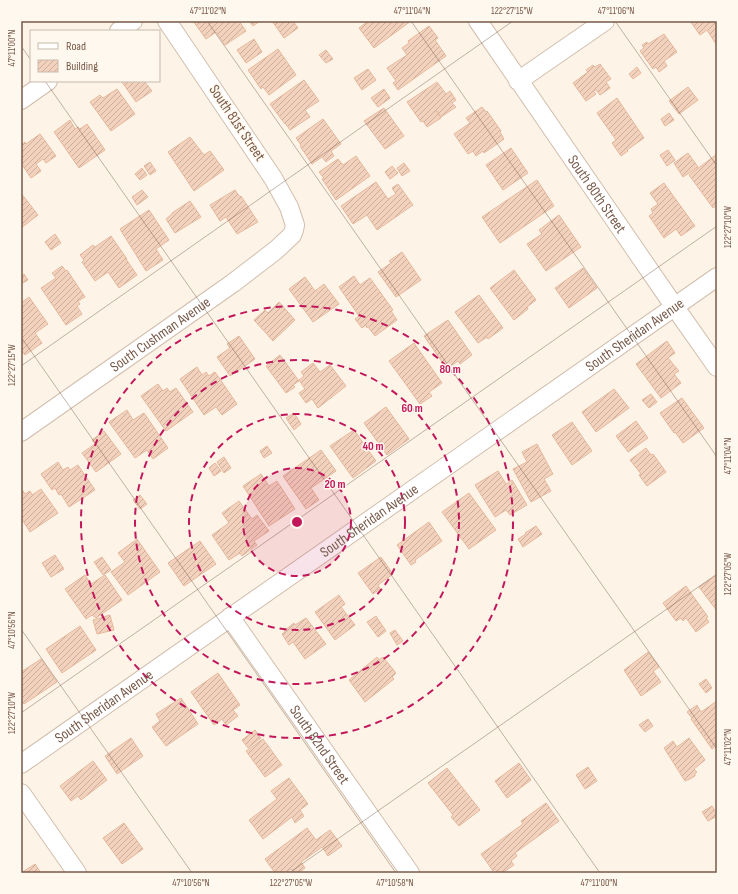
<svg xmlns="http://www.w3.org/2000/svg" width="738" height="894" viewBox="0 0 738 894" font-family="'Sofia Sans Condensed',sans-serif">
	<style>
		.building { fill: url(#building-hatch); stroke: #e7b89d }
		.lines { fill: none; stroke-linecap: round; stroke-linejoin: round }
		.minor-casing { stroke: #d2beae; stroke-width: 20 }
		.minor { stroke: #fff; stroke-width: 18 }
		.ticks { fill: none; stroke: #785a4a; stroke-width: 1; stroke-opacity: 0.45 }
		.ring { fill: none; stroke: #c2185b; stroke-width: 2; stroke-dasharray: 7 5 }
		.labels { text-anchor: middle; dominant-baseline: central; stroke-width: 3; stroke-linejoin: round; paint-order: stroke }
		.street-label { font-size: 15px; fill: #785a4a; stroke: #fff8ee }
		.centre { fill: #c2185b; stroke: #fff8ee; stroke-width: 2 }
		.ring-label { font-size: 12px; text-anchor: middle; font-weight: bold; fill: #c2185b; stroke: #fff8ee; stroke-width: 3; stroke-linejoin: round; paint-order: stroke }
		.neatline { fill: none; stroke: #785a4a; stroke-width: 1.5 }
		.ticks-label { font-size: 10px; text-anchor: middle; fill: #785a4a }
	</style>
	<defs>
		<pattern id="building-hatch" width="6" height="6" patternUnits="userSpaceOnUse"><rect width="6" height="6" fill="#f3d2bd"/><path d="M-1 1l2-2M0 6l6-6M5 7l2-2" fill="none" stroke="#caad9c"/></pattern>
	</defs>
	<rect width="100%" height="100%" fill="#fdf4e7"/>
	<path class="building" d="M193 21H239L246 31 225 45 216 32 206 39Z
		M249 21H260L253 26Z
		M272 21H293L298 28 284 38Z
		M368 21H411L374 48 359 28Z
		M690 21H717V43L716 44 707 30 700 35Z
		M429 26 438 38 435 40 446 56 398 90 393 83 396 81 387 68 407 55 402 48 409 43 408 41Z
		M664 34 677 52 664 61 667 66 659 72 656 67 653 69 640 51 644 48 642 45 647 42 648 44Z
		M254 39 262 52 246 63 237 50Z
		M278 49 296 75 269 95 263 87 261 89 248 70Z
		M326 50 333 59 326 63 319 55Z
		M600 64 611 79 606 82 610 88 600 95 596 90 593 91 596 94 586 101 573 83 588 72 586 70 593 65 595 67Z
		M637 67 641 73 633 79 629 74Z
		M368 69 376 80 362 90 354 78Z
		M304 80 319 101 305 110 310 117 290 130 286 124H285L270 104Z
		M123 81H144L152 91 136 102 122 82Z
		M437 82 446 94 450 91 456 100 452 103 456 107 441 117 437 111H436L441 118 427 127 423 121 421 122 407 102Z
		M688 87 698 100 679 114 669 101Z
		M117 89 135 114 111 131 90 102 100 95 103 98Z
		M384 89 390 98 378 107 371 98Z
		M617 98 644 138 627 150 628 151 621 156 612 143 616 140 597 113Z
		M482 107 486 112 487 111 501 131 500 132 504 139 484 153 483 151 476 156 473 151 468 154 454 134 470 123 466 118Z
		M384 108 404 136 385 149 364 121Z
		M669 113 674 120 665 126 661 119Z
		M323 119 341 144 331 151 334 156 326 162 322 157 312 164 300 146 301 145 296 138Z
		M70 120 75 129 78 127 80 129 87 124 105 150 79 168 54 132Z
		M40 134 56 156 46 163 43 159 36 164 41 171 31 178 21 163V145L25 142 26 144Z
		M190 137 204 155 210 151 224 170 194 191 168 152Z
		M511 148 528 173 503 190 486 165Z
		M668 150 675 160 667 166 660 155Z
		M688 153 698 167 683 177 674 163Z
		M717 154V205L713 208 689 175Z
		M356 156 370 176 336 200 322 179 324 178 319 172 338 159 343 165Z
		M150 162 156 171 150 175 144 166Z
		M404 163 410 171 402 176 397 168Z
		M392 166 398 173 390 179 385 172Z
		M142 168 147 175 140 180 135 174Z
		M537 180 554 206 500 243 482 217Z
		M376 182 388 199 396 194 392 188 398 184 413 205 377 230 367 215 353 224 341 206Z
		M664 183 695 226 681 236 676 229 664 238 649 216 653 213 651 209 658 204 650 193Z
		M142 190 148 197 137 205 132 197Z
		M235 190 240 197 241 196 258 222 237 234 226 217 220 221 210 205Z
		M21 193 38 215 21 228Z
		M190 201 201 217 175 233 166 219 172 214V213Z
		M149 210 169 240 156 249 163 260 146 271 120 229Z
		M559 215 581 247 546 271 527 244 542 234 539 230Z
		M55 234 61 243 51 250 45 242Z
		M111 236 127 259H126L137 275 119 288 108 272 95 281 82 262 84 260 80 255 93 245 95 247Z
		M402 252 421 280 396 297 378 272 391 263 389 261Z
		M62 266 66 271 67 270 85 297 78 301 80 304 77 306 82 314 66 325 41 288 56 278 52 273Z
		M583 268 597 288 569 308 555 288Z
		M514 270 536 300 527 307 528 309 514 320 490 288Z
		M24 274 28 280 21 284V276Z
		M354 276 360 285 370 278 393 310 391 311 397 320 375 336 368 327 367 328 366 325 362 328 355 319 359 316 339 287Z
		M305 277 315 291 324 284 339 304 313 322 289 289Z
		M479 295 503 328 488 339 487 337 478 343 455 312Z
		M29 297 48 324 35 333 42 343 25 355 21 350V303Z
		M279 302 295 320 273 341 254 320 265 310 268 313Z
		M448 320 472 355 460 364 458 361 447 369 424 336Z
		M239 336 255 359 230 376 217 357 230 348 227 344Z
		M667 341 675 353 668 358 679 371 674 374 681 383 661 398 636 364Z
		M414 343 442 383 429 392 432 396 420 404 389 361Z
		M280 355 299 381 293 385 295 387 286 393 266 366Z
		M313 363 320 372 330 365 346 386 318 408 312 399 306 403 299 393 305 389 299 380 304 376 301 372Z
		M197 367 202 375 206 372 209 376 215 372 237 404 222 415 216 407 204 415 180 379Z
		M158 384 163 391 167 388 170 392 176 388 193 412 166 431 141 396Z
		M614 389 629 408 596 432 582 412Z
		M651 394 657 402 649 408 642 400Z
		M682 398 704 428 683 443 675 432 674 433 660 413Z
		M386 407 409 439 387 455 364 423Z
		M127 410 133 420 144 413 168 448 153 459 147 450 135 458 109 422Z
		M294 413 301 424 294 430 286 418Z
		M636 421 648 438 628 452 616 436Z
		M572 422 592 451 572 465 552 435Z
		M354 430 376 461 353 478 330 446Z
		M104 431 121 454 96 472 82 453 95 444 92 440Z
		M537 444 553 474 544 479 551 491 531 502 513 469 527 462 522 452Z
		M267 446 272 453 264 458 260 451Z
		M646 448 651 455 653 454 666 472 647 486 639 475 641 474 630 460Z
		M321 450 336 471 311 488 319 500 306 509 283 476Z
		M224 457 231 468 224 473 217 462Z
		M58 462 63 470 68 467 70 470 78 465 95 490 69 507 61 494 59 495 55 488 52 490 41 474Z
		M215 463 221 471 214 476 209 468Z
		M498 471 506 484 512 480 527 505 510 515 506 510 495 517 475 485Z
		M261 474 269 486 277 481 295 509 269 526 243 486Z
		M21 488 25 494 30 491 32 495 41 489 58 513 30 532 21 518Z
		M469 493 496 530 469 549 442 512Z
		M140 495 147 504 140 509 133 500Z
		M239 501 252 519 257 515 269 531 254 541 257 545 242 556 240 553 229 560 212 535 229 523 222 513Z
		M429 522 442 541 415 560 416 562 411 565 397 545Z
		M536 526 542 534 523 547 518 539 526 534 525 533Z
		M137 539 160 572 128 595 111 572 125 562 118 553Z
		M200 541 216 564 184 586 168 563Z
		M55 555 64 569 51 577 42 563Z
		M102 557 111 570 103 575 94 562Z
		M381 557 393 574 378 585 380 589 373 594 358 573Z
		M85 575 91 584 105 575 122 600 96 618 92 615 86 619 65 589Z
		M717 575V611L699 587Z
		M686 586 708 617 706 618 709 622 696 632 686 618 683 621 681 618 676 621 663 603Z
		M339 595 345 604 341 607 355 625 335 640 315 612Z
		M110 615 114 630 97 634 93 620Z
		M376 616 386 631 378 637 367 622Z
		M306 618 326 644 305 659 293 642 289 645 282 634 285 632 284 631 294 623 295 625Z
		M80 626 96 650 62 673 46 649Z
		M395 630 403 641 397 645 390 633Z
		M648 652 659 667 653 671 661 682 641 696 624 670Z
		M377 657 379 660 383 657 396 673 392 677 394 679 365 702 349 680Z
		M41 659 57 682 24 704 21 700V672Z
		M218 673 240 705 233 710 238 716 226 725 222 719 214 725 191 692Z
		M706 679 712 688 706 693 699 684Z
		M181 698 198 724 166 746 152 727 160 721 156 714Z
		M717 701V745L712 749 691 719 692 718 687 712 697 705 701 712Z
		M648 719 653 726 645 732 639 725Z
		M255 730 261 738 248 748 242 740Z
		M131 738 143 756 117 774 105 756Z
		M689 738 705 760 694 769 697 772 695 773V776L688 780H687L685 781 664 748 673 741 677 747Z
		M263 739 282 765 265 777 246 751Z
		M93 761 107 780 81 800 78 796 71 801 60 786Z
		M519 763 531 780 507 798 495 781Z
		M588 767 597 781 585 789 576 775Z
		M447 768 480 810 459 826 451 817 453 815 428 783Z
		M289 778 308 804 300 810 304 816 295 823 292 817 263 839 249 820 277 799 271 791Z
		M546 803 559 821 515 853 517 856 511 861 514 865 502 873H498L495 869 493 871 481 854 523 824 521 821Z
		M712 806 717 814V816L708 821 702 812Z
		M124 823 143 849 122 864 103 838Z
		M307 828 316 840 330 830 342 846 328 856 322 847 301 862 305 868 298 873H295L291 869 285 873H275L265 859Z
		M35 864 41 873H21Z"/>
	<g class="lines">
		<g class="minor-casing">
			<g id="minor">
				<path id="s1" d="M478 21 674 306 717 367"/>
				<path d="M119 31 133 21"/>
				<path d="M518 81 605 21"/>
				<path d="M21 100 48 81"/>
				<path id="s2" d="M21 432 233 283 276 250 292 235 294 230 295 225 289 207 273 178 167 21"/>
				<path id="s3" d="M230 617 410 873"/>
				<path id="s4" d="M21 764 717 277"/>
				<path d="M21 793 77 873"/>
			</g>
		</g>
		<use href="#minor" class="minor"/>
	</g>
	<path class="ticks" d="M207 21 717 749M411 21 717 457M615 21 717 166M21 46 31 60M45 81 600 873M21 337 396 873M21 366 513 21M21 629 192 873M21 713 717 226M289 873 717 574"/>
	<circle cx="297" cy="522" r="54" fill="#c2185b" fill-opacity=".12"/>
	<g class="ring">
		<circle cx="297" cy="522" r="54"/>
		<circle cx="297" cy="522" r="108"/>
		<circle cx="297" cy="522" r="162"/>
		<circle cx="297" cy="522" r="216"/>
	</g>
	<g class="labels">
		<g class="street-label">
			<text transform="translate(237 123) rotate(56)">South 81st Street</text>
			<text stroke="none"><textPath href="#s1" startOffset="210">South 80th Street</textPath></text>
			<text stroke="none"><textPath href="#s2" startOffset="170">South Cushman Avenue</textPath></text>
			<text stroke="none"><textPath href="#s4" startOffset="749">South Sheridan Avenue</textPath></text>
			<text stroke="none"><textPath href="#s4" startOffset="425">South Sheridan Avenue</textPath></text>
			<text stroke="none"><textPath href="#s4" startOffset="101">South Sheridan Avenue</textPath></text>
			<text stroke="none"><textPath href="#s3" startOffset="156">South 82nd Street</textPath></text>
		</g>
	</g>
	<circle cx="297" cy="522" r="6" class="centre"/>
	<g class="ring-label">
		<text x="450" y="373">80 m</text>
		<text x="412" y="412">60 m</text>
		<text x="373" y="450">40 m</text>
		<text x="335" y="488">20 m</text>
	</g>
	<rect width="738" height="894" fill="none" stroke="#fff8ee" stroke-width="44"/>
	<rect x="30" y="30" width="130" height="52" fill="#fff8ee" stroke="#c9b9ac"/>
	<rect x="38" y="43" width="20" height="6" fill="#ffffff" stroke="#c9b9ac"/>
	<text x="66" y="50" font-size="12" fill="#785a4a">Road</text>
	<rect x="38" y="60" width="20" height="12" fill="url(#building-hatch)" stroke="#c9b9ac"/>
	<text x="66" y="70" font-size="12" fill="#785a4a">Building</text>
	<rect x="22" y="22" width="694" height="850" class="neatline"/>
	<g class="ticks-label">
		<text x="208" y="14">47°11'02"N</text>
		<text x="412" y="14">47°11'04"N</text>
		<text x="512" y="14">122°27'15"W</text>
		<text x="616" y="14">47°11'06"N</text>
		<text transform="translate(11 48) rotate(-90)" y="4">47°11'00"N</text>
		<text transform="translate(727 227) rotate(-90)" y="4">122°27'10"W</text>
		<text transform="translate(11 365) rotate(-90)" y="4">122°27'15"W</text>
		<text transform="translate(727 456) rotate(-90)" y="4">47°11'04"N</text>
		<text transform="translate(727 574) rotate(-90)" y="4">122°27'05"W</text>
		<text transform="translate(11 630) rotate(-90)" y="4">47°10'56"N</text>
		<text transform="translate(11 713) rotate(-90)" y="4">122°27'10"W</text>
		<text transform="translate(727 747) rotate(-90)" y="4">47°11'02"N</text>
		<text x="191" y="886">47°10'56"N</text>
		<text x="291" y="886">122°27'05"W</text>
		<text x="395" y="886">47°10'58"N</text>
		<text x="599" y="886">47°11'00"N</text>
	</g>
</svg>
